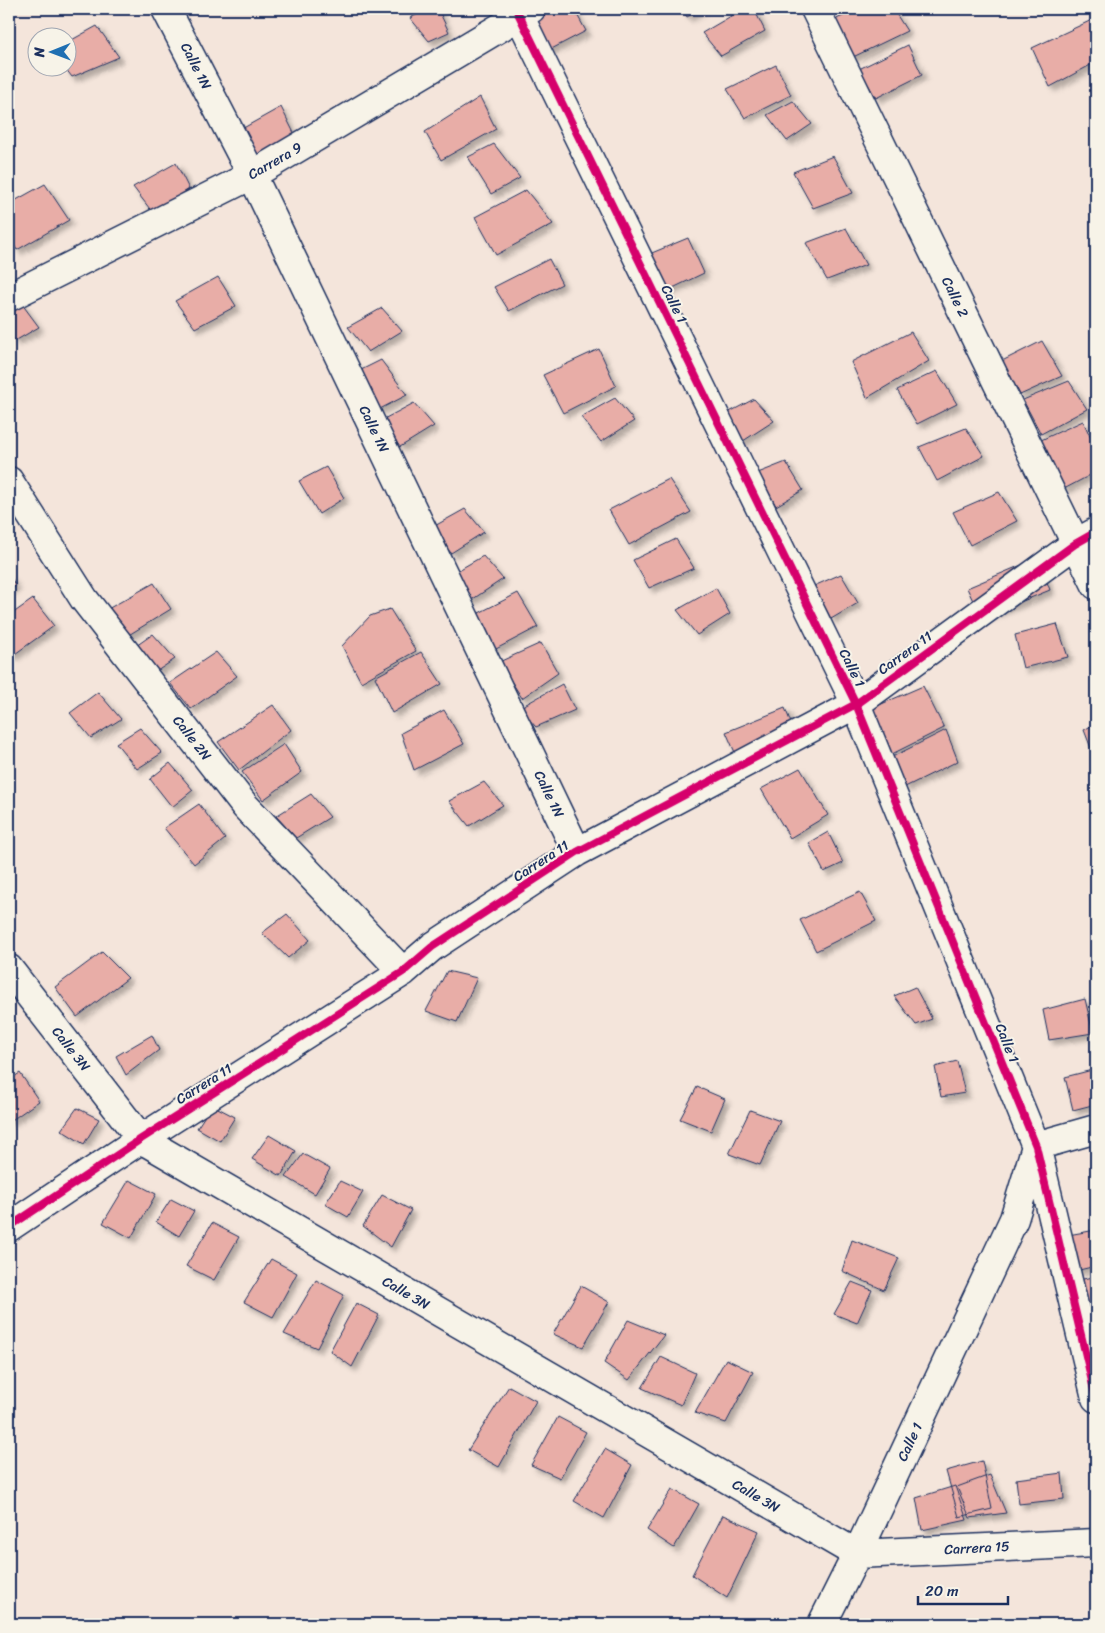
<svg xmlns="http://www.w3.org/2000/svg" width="1105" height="1633" viewBox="0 0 1105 1633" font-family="Sriracha,sans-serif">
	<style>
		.building { fill: #e8ada7; stroke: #1b2f5e; filter: url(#shadow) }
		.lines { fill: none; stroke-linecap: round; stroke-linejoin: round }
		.minor-casing { stroke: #1b2f5e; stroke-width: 31 }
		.minor { stroke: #f7f3e8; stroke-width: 28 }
		.cycleway-casing { stroke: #f7f3e8; stroke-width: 11 }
		.cycleway { stroke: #d6006c; stroke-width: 8 }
		.labels { text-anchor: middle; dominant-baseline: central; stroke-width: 4; stroke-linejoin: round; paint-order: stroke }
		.street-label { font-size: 14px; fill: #1b2f5e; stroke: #f7f3e8 }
	</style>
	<defs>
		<filter id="shadow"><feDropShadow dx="4.5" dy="4.5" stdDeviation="2.5" flood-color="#0004"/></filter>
	</defs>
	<rect width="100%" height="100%" fill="#f4e5db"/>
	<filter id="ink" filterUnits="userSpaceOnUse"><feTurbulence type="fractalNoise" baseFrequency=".02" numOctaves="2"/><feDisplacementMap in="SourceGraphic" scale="10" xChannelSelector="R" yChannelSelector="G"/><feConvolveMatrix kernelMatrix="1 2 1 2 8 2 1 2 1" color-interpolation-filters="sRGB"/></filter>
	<g filter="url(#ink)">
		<path class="building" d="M428 9H438L449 32 429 41 410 18Z
			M542 9H574L586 31 538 56 518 21Z
			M682 9H702L687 17Z
			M743 9H754L765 31 721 56 702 33Z
			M858 9H893L907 31 851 58 830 22Z
			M1096 18V62L1050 87 1032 48Z
			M97 26 119 57 72 77 65 68H68V42Z
			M908 45 922 75 876 98 859 69Z
			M776 65 791 95 745 118 727 89Z
			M480 97 496 129 441 160 425 132Z
			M793 101 812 124 787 141 767 115Z
			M281 107 294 133 258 158 238 131Z
			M494 144 520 178 491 194 468 157Z
			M833 156 853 193 813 208 793 172Z
			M176 163 189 189 153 213 133 187Z
			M45 184 69 220 17 250 9 237V204Z
			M526 190 553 224 496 255 475 217Z
			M846 228 866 265 827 280 806 243Z
			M688 238 704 273 650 299 630 262Z
			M549 259 562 284 509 311 494 287Z
			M218 277 236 306 195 328 175 301Z
			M19 300 39 327 15 341 9 333V306Z
			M382 308 402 331 368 352 348 327Z
			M911 332 929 361 867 398 851 362Z
			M1042 341 1062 376 1020 395 1002 361Z
			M599 349 616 386 563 413 543 375Z
			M381 360 407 395 378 410 355 373Z
			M937 371 957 404 917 424 897 390Z
			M1069 381 1087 409 1041 434 1023 400Z
			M615 398 634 421 601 442 581 417Z
			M754 399 774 421 740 443 720 417Z
			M414 403 434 426 400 447 380 421Z
			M1083 421 1096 449V472L1064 489 1041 440Z
			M966 428 984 456 937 481 919 447Z
			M786 462 803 490 776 506 758 473Z
			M326 467 344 498 319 514 299 481Z
			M669 479 691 512 629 545 609 510Z
			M999 492 1017 521 970 545 953 512Z
			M465 509 484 532 451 553 431 528Z
			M676 539 694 568 649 588 633 560Z
			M483 556 503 579 470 601 450 575Z
			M1038 558 1050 590 981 618 967 588Z
			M841 574 858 603 831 619 814 586Z
			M9 575 16 586 9 591Z
			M154 583 171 609 127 636 106 610Z
			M716 588 730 614 697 635 677 610Z
			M518 593 538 627 496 649 473 616Z
			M33 599 54 626 12 656 9 652V616Z
			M390 609 416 651 361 682 342 646 370 616Z
			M1057 624 1068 657 1023 668 1015 635Z
			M153 634 175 659 157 671 136 646Z
			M541 643 558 673 522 698 499 662Z
			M216 652 237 676 191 709 170 683Z
			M421 652 442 684 392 713 375 677Z
			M562 684 575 710 536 727 519 708Z
			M923 686 944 728 892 754 870 709Z
			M98 692 121 719 91 738 70 713Z
			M273 705 291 730 239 770 218 742Z
			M785 708 797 738 737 757 726 732Z
			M444 710 464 744 414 770 401 733Z
			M1096 723V761L1084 730Z
			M140 728 162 753 137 769 116 743Z
			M946 730 958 761 905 787 890 758Z
			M284 744 302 772 263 800 242 772Z
			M170 763 193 790 172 807 150 779Z
			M800 768 828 815 790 838 761 789Z
			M484 782 503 805 469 826 449 801Z
			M311 794 330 817 296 838 276 816Z
			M199 804 225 839 194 864 164 828Z
			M828 832 843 863 824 872 809 843Z
			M860 892 876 921 816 951 800 920Z
			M287 914 310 940 288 958 262 933Z
			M102 952 128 978 77 1017 55 987Z
			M447 971 477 978 457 1022 426 1011Z
			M915 987 932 1019 916 1025 894 996Z
			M1085 999 1093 1033 1049 1040 1043 1010Z
			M152 1035 159 1050 126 1075 116 1056Z
			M957 1061 965 1093 941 1097 935 1067Z
			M1096 1069V1104L1073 1110 1065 1077Z
			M20 1073 39 1101 9 1122V1080Z
			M697 1087 725 1099 711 1131 680 1119Z
			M212 1105 235 1117 220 1141 197 1128Z
			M77 1108 99 1119 84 1144 61 1130Z
			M750 1110 780 1121 760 1165 729 1154Z
			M269 1135 296 1151 281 1176 252 1159Z
			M303 1154 330 1169 315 1194 286 1177Z
			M129 1180 156 1194 131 1238 103 1223Z
			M340 1181 363 1192 348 1217 325 1204Z
			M382 1195 411 1210 391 1247 363 1226Z
			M171 1199 194 1211 179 1236 156 1222Z
			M212 1223 239 1237 214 1280 186 1266Z
			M1096 1230V1266L1075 1271 1068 1235Z
			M852 1240 899 1258 884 1290 842 1271Z
			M271 1259 297 1273 273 1317 244 1302Z
			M1096 1276V1314L1085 1316 1079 1280Z
			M316 1280 344 1295 317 1348 284 1334Z
			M852 1282 872 1290 857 1323 834 1314Z
			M581 1286 609 1302 583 1347 553 1334Z
			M356 1303 379 1315 352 1367 330 1351Z
			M628 1320 664 1335 629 1380 604 1363Z
			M661 1357 695 1373 681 1405 642 1388Z
			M726 1359 753 1372 726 1423 695 1413Z
			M509 1386 536 1401 499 1467 468 1450Z
			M558 1417 586 1432 560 1478 531 1465Z
			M605 1449 632 1465 604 1518 574 1501Z
			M982 1461 992 1509 959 1517 946 1471Z
			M1062 1473 1064 1499 1019 1504 1016 1479Z
			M990 1475 1006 1513 970 1518 957 1487Z
			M955 1486 967 1520 922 1530 916 1498Z
			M672 1489 699 1504 674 1548 647 1530Z
			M723 1515 759 1531 727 1598 692 1575Z"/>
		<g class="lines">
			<g class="minor-casing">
				<path id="minor" d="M166 9 252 175 577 852
					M516 9 856 704 1036 1146 1096 1398
					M815 9 1096 585
					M9 297 252 175 531 9
					M9 481 84 599 245 806 403 972
					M9 969 141 1139 857 1554 1096 1543
					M9 1227 141 1139 403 972 432 947 577 852 856 704 1075 544 1096 532
					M822 1624 857 1554 1014 1219 1036 1146 1096 1129"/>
			</g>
			<use href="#minor" class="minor"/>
			<g class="cycleway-casing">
				<path id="cycleway" d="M516 9 856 704 1036 1146 1096 1398
					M9 1227 141 1139 403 972 432 947 577 852 856 704 1075 544 1096 532"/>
			</g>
			<use href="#cycleway" class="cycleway"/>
		</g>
	</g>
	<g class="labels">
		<g class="street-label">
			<text transform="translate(196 66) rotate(63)">Calle 1N</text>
			<text transform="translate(275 161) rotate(-30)">Carrera 9</text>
			<text transform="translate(955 297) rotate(64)">Calle 2</text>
			<text transform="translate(674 304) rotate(64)">Calle 1</text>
			<text transform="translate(374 429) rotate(64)">Calle 1N</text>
			<text transform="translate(905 653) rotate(-36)">Carrera 11</text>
			<text transform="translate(852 668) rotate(64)">Calle 1</text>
			<text transform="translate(192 738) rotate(52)">Calle 2N</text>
			<text transform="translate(549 794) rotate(64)">Calle 1N</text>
			<text transform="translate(541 861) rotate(-33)">Carrera 11</text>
			<text transform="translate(1007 1043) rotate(68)">Calle 1</text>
			<text transform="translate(71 1049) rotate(52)">Calle 3N</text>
			<text transform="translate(204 1084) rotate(-32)">Carrera 11</text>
			<text transform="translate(406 1293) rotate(30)">Calle 3N</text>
			<text transform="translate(910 1442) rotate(-65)">Calle 1</text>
			<text transform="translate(756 1496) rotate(30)">Calle 3N</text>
			<text transform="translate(977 1548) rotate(-3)">Carrera 15</text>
		</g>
	</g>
	<rect width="1105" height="1633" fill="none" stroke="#f7f3e8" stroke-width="30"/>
	<rect x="15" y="15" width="1075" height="1603" fill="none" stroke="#1b2f5e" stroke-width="2" filter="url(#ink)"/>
	<g transform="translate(52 52) rotate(269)"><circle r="24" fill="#f7f3e8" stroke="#9fa5b1"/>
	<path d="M0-4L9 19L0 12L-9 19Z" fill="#1f6fb2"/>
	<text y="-8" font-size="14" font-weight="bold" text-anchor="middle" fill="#1b2f5e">N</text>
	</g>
	<path d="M918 1596v8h90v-8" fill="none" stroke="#1b2f5e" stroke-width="2.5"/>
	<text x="925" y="1596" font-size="15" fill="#1b2f5e" stroke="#f7f3e8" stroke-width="4" paint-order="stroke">20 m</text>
</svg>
